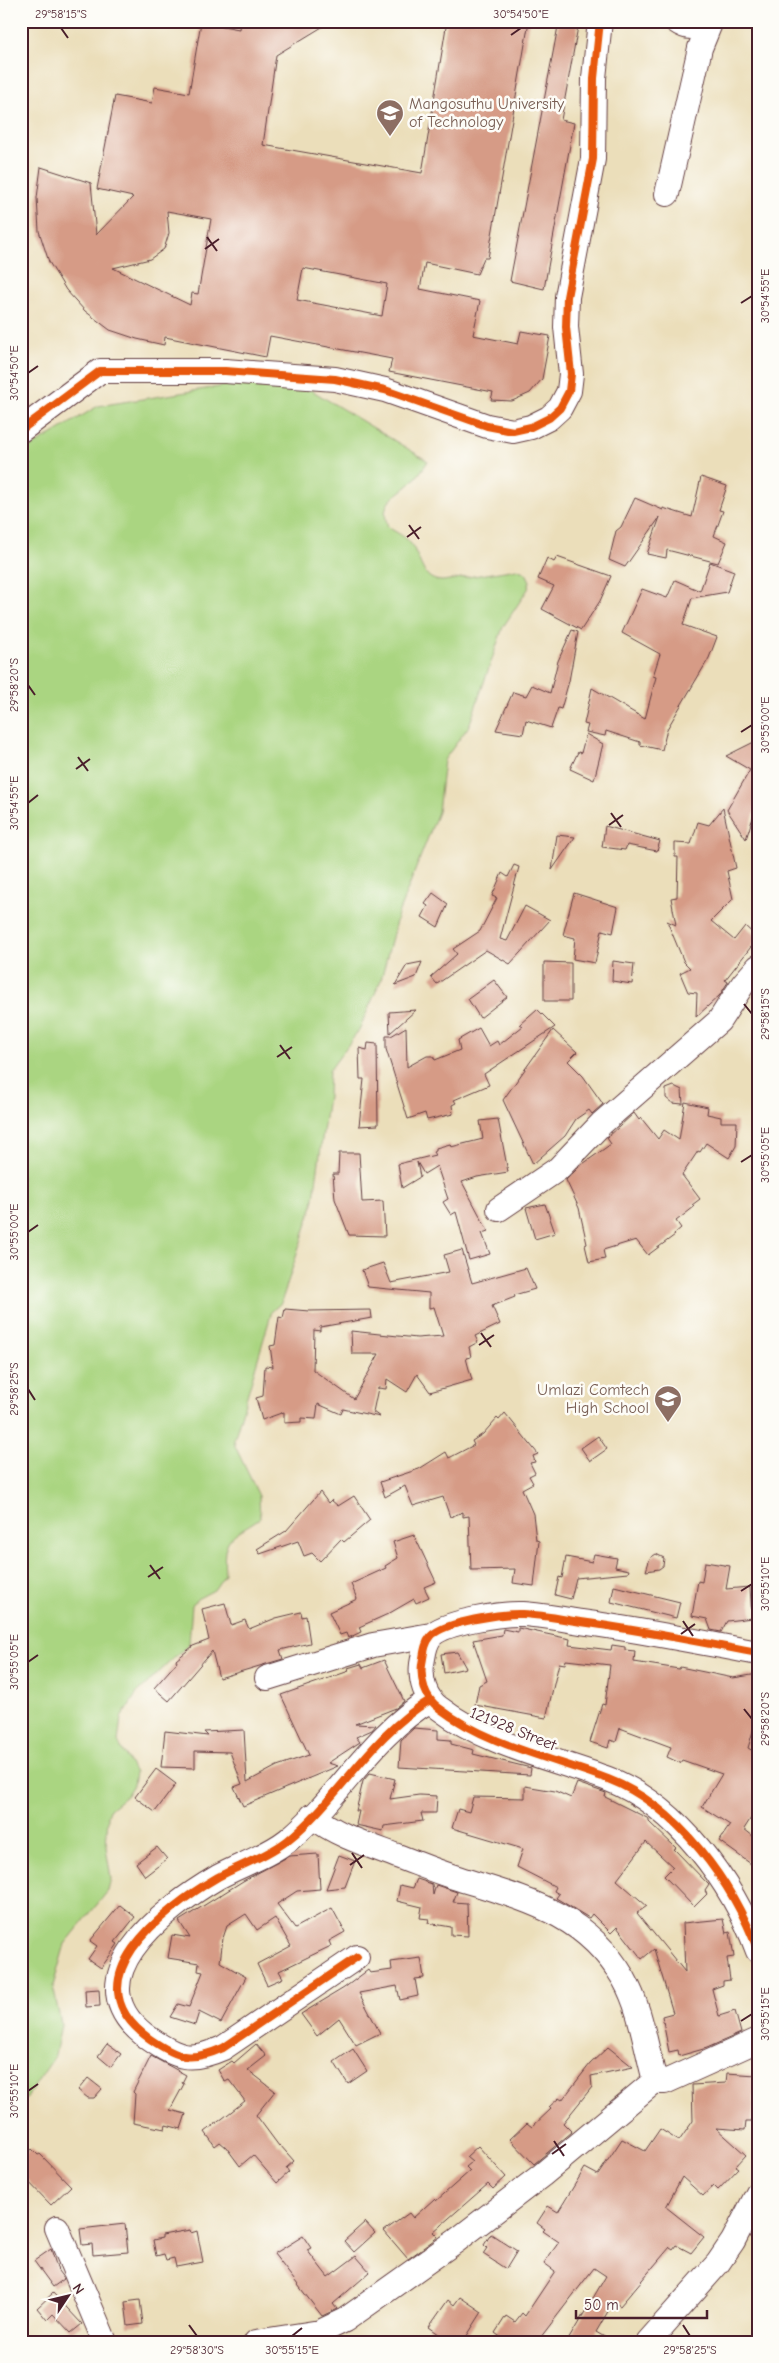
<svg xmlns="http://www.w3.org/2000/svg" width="779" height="2363" viewBox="0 0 779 2363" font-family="'Comic Neue',sans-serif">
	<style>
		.green { fill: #aad581; stroke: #7a7a56 }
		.building { fill: #d69b86; fill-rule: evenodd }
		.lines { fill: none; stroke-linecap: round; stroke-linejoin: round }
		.minor-casing { stroke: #623c40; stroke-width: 26 }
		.minor { stroke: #fff; stroke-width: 24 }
		.cycleway-casing { stroke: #fdfcf7; stroke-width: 11 }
		.cycleway { stroke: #e8590c; stroke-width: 8 }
		.ticks { fill: none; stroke: #4a1f2b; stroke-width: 2 }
		.labels { text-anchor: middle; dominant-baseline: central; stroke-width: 5; stroke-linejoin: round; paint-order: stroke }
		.education-label { font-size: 16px; fill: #785e54; stroke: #fdfcf7; text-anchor: start }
		.street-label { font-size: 16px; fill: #4a1f2b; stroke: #fdfcf7 }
		.neatline { fill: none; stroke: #4a1f2b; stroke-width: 2 }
		.ticks-label { font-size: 12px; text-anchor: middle; fill: #4a1f2b }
	</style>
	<rect width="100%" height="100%" fill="#fdfcf7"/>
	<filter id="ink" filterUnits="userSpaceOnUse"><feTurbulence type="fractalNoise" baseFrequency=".02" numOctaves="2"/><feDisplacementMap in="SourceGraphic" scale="10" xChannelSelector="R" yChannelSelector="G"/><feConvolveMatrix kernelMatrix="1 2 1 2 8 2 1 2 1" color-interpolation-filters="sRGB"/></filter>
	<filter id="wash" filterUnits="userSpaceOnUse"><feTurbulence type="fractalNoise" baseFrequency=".0096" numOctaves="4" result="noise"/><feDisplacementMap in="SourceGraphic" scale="20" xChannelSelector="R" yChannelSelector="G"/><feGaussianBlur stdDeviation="1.12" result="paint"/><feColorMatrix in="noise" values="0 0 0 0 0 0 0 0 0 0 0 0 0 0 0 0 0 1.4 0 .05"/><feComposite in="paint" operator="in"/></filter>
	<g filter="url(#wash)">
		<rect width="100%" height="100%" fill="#ebdeba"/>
		<path class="green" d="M288 376 428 461C423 469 417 477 411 483 394 499 379 500 388 527 395 532 407 537 411 544 422 560 421 581 443 581L517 569 526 573 530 581 528 589 503 627 469 726 444 760 438 812 398 914 381 980 359 1030 329 1071 328 1096 313 1205 281 1303 272 1311 234 1440 235 1446 259 1496 260 1518C230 1538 222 1535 225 1574L214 1590 197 1599 192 1605 189 1644 137 1693 121 1718 118 1742 135 1773 133 1785 126 1796 110 1809 108 1815 106 1847 111 1879 108 1891 65 1944 53 1986 61 2024 55 2056 21 2106V453L98 406Z"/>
		<g id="blocks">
			<path class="building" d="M240 21H332L276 55 263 145 422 173 447 21H529L488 258H484L477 274 425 263 420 289 480 301 473 335 518 344 521 331 550 336 542 379 530 393 512 401 491 400 493 392 389 372 392 359 270 336 266 357 165 337 164 345 137 339 110 330 85 311 66 290 49 262 39 231 37 198 41 167 91 183 96 235 133 197 97 189 115 96 152 103 155 87 189 93 201 22 239 29ZM167 211 211 219 198 294 192 293 190 305 113 268 150 259 164 249 169 233ZM303 268 387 284 382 316 297 300Z
				M559 21H579L561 120 574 123 544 289 510 281Z
				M701 477 727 486 719 510 723 511 714 536 727 542 718 563 667 550 666 558 647 554 660 517 625 567 609 560 616 531 621 527 635 498 663 510V508L692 517Z
				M557 557 611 576 600 601 581 630 542 609 554 586 538 579 547 558 554 562Z
				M710 562 734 571 727 592 692 598 683 625 717 637 709 658 667 729 662 750 640 745V742L606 731 605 736 586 732 588 725 584 724 592 688 645 719 656 677 653 676 660 654 622 633 642 589 667 598 675 580 700 591Z
				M572 630 578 632 569 681 561 709 558 708 551 728 526 720 523 734 496 730 513 692 526 696 532 685 550 693 558 661Z
				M586 734 603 744 594 780 570 769 578 752 581 753Z
				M758 740V802L746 839 727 810 750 770 726 756Z
				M723 808 736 868 727 871 733 899 711 921 734 940 745 926 758 938 725 980 728 982 720 995 696 1017 697 993 688 992 680 973 690 968 684 962 667 921 676 925 671 898 677 897 678 857H675V843L691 844 698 822 709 825Z
				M605 826 660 841 657 851 627 845 625 850 602 847Z
				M557 835 575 837 552 870Z
				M514 865 519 867 500 939 507 941 525 906 550 920 510 964 486 950 437 984 431 977 457 954 453 949 480 931 497 898 492 896 502 873 508 877Z
				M433 893 448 904 438 927 422 917 428 906 425 904Z
				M574 893 618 907 613 933 602 930 595 963 573 959 575 938 563 935Z
				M613 961 634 964 632 984 612 981Z
				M422 962 416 977 395 985 407 965Z
				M544 962 571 963V1001H544Z
				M494 980 507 997 480 1018 468 999Z
				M537 1009 555 1027 484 1074 489 1085 454 1100 456 1103 452 1105 453 1114 427 1120 425 1113 408 1119 386 1049V1036H391L406 1027 407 1067 427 1056H433L435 1060 460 1050 458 1040 479 1028 489 1046 497 1041 499 1045 523 1026 520 1024Z
				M416 1010 390 1033 389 1012Z
				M553 1030 577 1052 568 1061 583 1076 603 1104 592 1114 589 1110 576 1119 565 1136 533 1164 503 1100Z
				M368 1043 377 1044 378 1125 359 1126 364 1079H360L359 1048 367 1050Z
				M674 1086 682 1090 683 1104 672 1103 666 1098V1089Z
				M685 1102 708 1107 707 1114 721 1117V1122H737L736 1146 729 1158 706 1143 700 1152 698 1151 682 1175 700 1199 692 1205 694 1207 676 1221 681 1228 674 1234 675 1235 648 1255 636 1240 603 1250 605 1259 589 1262 585 1245 587 1244 579 1208 566 1180 580 1166 611 1144 607 1138 634 1113 639 1120 641 1118 658 1139 664 1130 679 1140Z
				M498 1119 508 1172 477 1177 462 1182 488 1231 482 1233 490 1254 469 1260 456 1212 451 1215 443 1202 448 1199 437 1166 424 1174 417 1162 420 1177 402 1188 398 1164 435 1155 433 1152 436 1151V1148L450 1144 451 1147 483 1139 480 1121Z
				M339 1153H359L362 1202 383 1201 385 1236 349 1235 335 1199 333 1174H338Z
				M545 1204 555 1233 535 1239 526 1208Z
				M462 1250 472 1283 526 1268 535 1289 514 1295 515 1297 492 1306 500 1324 475 1336 478 1342 469 1347 471 1357 466 1358 472 1380 430 1392 417 1374 407 1392 387 1379 386 1389 378 1388 373 1412 380 1417 343 1409 341 1414 318 1404 316 1419 301 1418V1422L284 1423V1412L262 1420 256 1398 263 1396 265 1366 273 1367 270 1346 275 1345 279 1317 283 1318 285 1309 309 1311 371 1310 372 1318 320 1327V1331L314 1330 313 1370 354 1399 379 1354H352L351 1331 417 1338 443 1336 434 1307 429 1308V1293L368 1287 362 1270 383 1263 391 1283 449 1272 444 1255Z
				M505 1413 538 1454 533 1456 535 1462 530 1463 535 1473 529 1476 533 1483 522 1489 533 1514 536 1540 539 1541 534 1586 513 1583 515 1569 471 1570 469 1516 463 1517V1512L450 1517 443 1497 413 1506 405 1486 385 1497 380 1482 419 1469 446 1452 449 1458 474 1445 472 1441 483 1434 497 1418 499 1420Z
				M598 1436 607 1449 590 1461 581 1448Z
				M320 1492 328 1503 331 1500 338 1506 354 1496 370 1520 344 1542 341 1539 320 1561 312 1553 304 1556 298 1541 260 1554 257 1549 286 1531Z
				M414 1535 436 1582 424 1587 429 1597 416 1603 414 1599 388 1614 359 1627 361 1632 348 1638 346 1633 340 1635 329 1612 357 1599 351 1584 386 1568 385 1566 398 1558 393 1542Z
				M594 1554 617 1558 615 1567 629 1570 628 1573 576 1578 571 1599 555 1595 559 1577 562 1578 566 1557 592 1562Z
				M656 1554 664 1558 663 1566 659 1569 646 1571 650 1558Z
				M705 1562 730 1566 726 1589 750 1587 752 1618 727 1621 721 1632 711 1630 707 1619 692 1616 698 1581 702 1582Z
				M614 1586 680 1602 676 1618 611 1602Z
				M225 1603 231 1625 245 1620 249 1629 276 1618 301 1612 302 1617 306 1616 310 1643 280 1650 283 1659 219 1678 212 1651 169 1701 154 1688 177 1662 176 1660 193 1646 209 1640 202 1609Z
				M518 1628 570 1639 569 1645 611 1650 612 1645 625 1647V1650L635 1651 634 1662 679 1669 680 1667 733 1678 758 1674V1714L748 1748 758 1754V1807L744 1829 758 1840V1869L719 1841 730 1825 702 1807 722 1774 682 1760 680 1763 667 1757 671 1747 620 1728 616 1742 610 1740 608 1748 590 1742 602 1704 605 1705 610 1665 566 1660 565 1664 559 1663 546 1718 475 1705 479 1685 487 1681 473 1640 502 1635 503 1629 518 1632Z
				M457 1652 466 1668 444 1673 441 1654Z
				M384 1660 404 1701 396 1708 355 1724 376 1725 372 1730 356 1737 360 1742 328 1763 338 1766 243 1806 234 1787 242 1784 230 1752 195 1751V1768L161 1767 165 1731 208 1736 204 1732 244 1730 247 1782 277 1766 309 1755 281 1695 349 1671 348 1668 361 1664 363 1668Z
				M414 1728 438 1730V1739L451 1740V1744L474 1750 473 1754 531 1768 530 1775 399 1767 401 1740Z
				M156 1769 176 1784 155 1812 135 1797Z
				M370 1773 395 1779 390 1799 419 1795 437 1796 436 1813H421L423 1821 384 1826 383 1831 356 1825 359 1811H356L363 1781Z
				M577 1783 606 1793 605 1797 649 1819V1822L676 1848 674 1849 709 1885 705 1891 707 1894 694 1907 664 1876 673 1867 646 1842 617 1880 647 1906 637 1913 685 1972 683 1923 723 1919 726 1933 730 1932 734 1957 727 1958 730 1980 723 1981V1985L712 1989 719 2016 735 2011 741 2033 707 2048 679 2056 678 2050 669 2052 662 2016 673 2013 654 1949 642 1959 617 1927 611 1933 592 1914 589 1918 556 1898 559 1894 554 1891 556 1887 517 1867 523 1849 452 1828 458 1809 469 1812 473 1797 525 1798V1786L555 1791 571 1798Z
				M157 1847 167 1859 145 1876 136 1863Z
				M318 1854 320 1889 297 1891 277 1904 295 1928 332 1908 345 1932 329 1941 331 1946 279 1971 283 1978 267 1985 257 1964 291 1946 275 1918 257 1930 246 1914 227 1926 223 1938 220 1962 246 1977 221 2023 199 2012 195 2025 170 2017 178 2004 189 2007 203 1972 198 1971 199 1963 168 1958 172 1935 190 1938 179 1921 243 1881 289 1856Z
				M339 1855 355 1861 345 1887 326 1889Z
				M417 1879 432 1884 433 1895 436 1885 457 1892 453 1902 467 1903 468 1936 451 1935V1927L428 1923 429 1919 420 1918 422 1907 397 1901 400 1885 413 1888Z
				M120 1905 135 1917 115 1942 118 1944 101 1968 88 1959 97 1946 90 1941Z
				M421 1958 424 1978 415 1979 418 1996 400 2000 397 1986 359 1993 380 2033 356 2045 339 2018 317 2036 301 2014 344 1988 368 1970 370 1973 392 1970 391 1962Z
				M99 1989 100 2006 86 2007 85 1990Z
				M107 2044 121 2054 111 2067 98 2056Z
				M256 2044 266 2056 248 2070 275 2091 256 2115 279 2146 280 2145 294 2161 286 2168 289 2172 277 2183 253 2155 240 2166 226 2147 220 2142 215 2146 205 2132 245 2101 229 2080 225 2082 218 2070 232 2061 234 2063Z
				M608 2047 633 2067 591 2076 592 2087 563 2123 572 2132 534 2164 510 2139 527 2123 532 2127 551 2109 549 2107 559 2098 562 2100 590 2064Z
				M353 2049 367 2071 348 2084 334 2062Z
				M151 2056 186 2075 182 2083 184 2084 170 2110 186 2114 181 2129 166 2125 165 2129 133 2123 135 2094 133 2092Z
				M727 2073 756 2075 752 2122H746L745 2130 716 2128 746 2155 736 2166 739 2168 718 2190 713 2185 703 2196 682 2177 666 2207 704 2237 691 2253 676 2245 673 2249 670 2247 620 2306 615 2303 610 2308 596 2332 613 2342H567L606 2276 594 2268 537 2342H507L495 2333 506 2316 515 2322 522 2313 525 2316 555 2271 544 2263 559 2242 543 2231 545 2229 537 2223 548 2206 558 2212 585 2168 598 2175 622 2139 645 2151 660 2129 679 2141 693 2121 692 2085 726 2083Z
				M88 2078 102 2089 94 2098H88L78 2090Z
				M478 2146 506 2177 493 2189 488 2184 433 2232 438 2237 408 2259 384 2231 409 2213 413 2218 434 2199 436 2201 470 2171 466 2167 472 2162 466 2157Z
				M32 2149 38 2155 40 2154 71 2186 51 2205 21 2174V2159Z
				M365 2222 375 2233 354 2252 344 2241Z
				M125 2224 128 2252 93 2255 92 2244 82 2245 80 2229Z
				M190 2230 191 2233 197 2231 203 2262 176 2267 174 2258 166 2260 164 2254 156 2256 153 2240 162 2238V2235Z
				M491 2234 517 2251 506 2269 483 2254 487 2248 484 2245Z
				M303 2236 311 2248 307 2250 328 2277 356 2256 370 2272 333 2304 337 2309 322 2316 274 2254Z
				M51 2249 58 2271 64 2279 53 2287 34 2261Z
				M53 2293 82 2324 71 2333 53 2314 47 2320 37 2308Z
				M460 2297 482 2312 463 2342H450L429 2327 448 2300 454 2305Z
				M140 2300 143 2324 128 2326 125 2302Z"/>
		</g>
	</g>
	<g filter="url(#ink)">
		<use href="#blocks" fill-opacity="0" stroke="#623c40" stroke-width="1"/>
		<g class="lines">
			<g class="minor-casing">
				<path id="minor" d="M676 21C687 29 695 29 706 21
					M667 194 700 48 711 21
					M21 430 100 371H225L335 379 385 390 487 426 513 431 531 427 549 418 560 408 569 391 571 374 566 327 567 297 593 159 594 78 600 21
					M499 1209 558 1169 602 1123 719 1021 743 984 758 967
					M758 1653C699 1642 640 1630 581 1622 562 1619 542 1615 523 1614 503 1613 444 1622 431 1636 424 1644 424 1654 422 1664 420 1680 425 1698 439 1708 487 1745 552 1758 608 1779 678 1806 733 1883 758 1951
					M267 1678 373 1645 431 1635
					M312 1816C336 1835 368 1845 397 1856 416 1863 435 1871 454 1877 523 1899 584 1911 624 1979 640 2007 645 2042 653 2073L660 2082H665L758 2040
					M357 1957 223 2048C191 2062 179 2059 150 2039 68 1982 163 1909 218 1877 240 1865 268 1856 288 1840 340 1798 370 1736 430 1700
					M57 2228 105 2342
					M256 2342 320 2332 345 2320 456 2241 542 2175 656 2080
					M648 2342 718 2263 733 2241 758 2193"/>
			</g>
			<use href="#minor" class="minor"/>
			<g class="cycleway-casing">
				<path id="cycleway" d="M21 430 100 371H225L335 379 385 390 487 426 513 431 531 427 549 418 560 408 569 391 571 374 566 327 567 297 593 159 594 78 600 21
					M758 1653C699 1642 640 1630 581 1622 562 1619 542 1615 523 1614 503 1613 444 1622 431 1636 424 1644 424 1654 422 1664 420 1680 425 1698 439 1708 487 1745 552 1758 608 1779 678 1806 733 1883 758 1951
					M357 1957 223 2048C191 2062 179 2059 150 2039 68 1982 163 1909 218 1877 240 1865 268 1856 288 1840 340 1798 370 1736 430 1700"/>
			</g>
			<use href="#cycleway" class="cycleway"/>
		</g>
	</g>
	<path class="ticks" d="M61 28 68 38M511 35 521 28M207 237 217 251M205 249 219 239M741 303 752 296M28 373 38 366M409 525 419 539M407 537 421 527M28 685 35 695M741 732 752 725M78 757 88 771M76 769 90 759M28 803 38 795M611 813 621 827M609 825 623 815M744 1004 752 1014M280 1045 290 1059M277 1057 292 1047M741 1162 752 1155M28 1232 38 1225M481 1333 491 1347M479 1345 494 1335M28 1389 35 1400M150 1565 160 1579M148 1577 163 1567M741 1591 752 1584M683 1621 693 1636M681 1634 695 1624M28 1662 38 1655M744 1709 752 1719M352 1853 362 1868M350 1865 364 1855M741 2021 752 2014M28 2091 38 2084M554 2141 564 2156M552 2154 566 2144M189 2325 197 2336M683 2325 690 2336M292 2336 302 2328"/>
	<defs>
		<g id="university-pin" transform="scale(1.4375)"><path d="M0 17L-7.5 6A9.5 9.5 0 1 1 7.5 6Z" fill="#8d6e63" stroke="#fdfcf7"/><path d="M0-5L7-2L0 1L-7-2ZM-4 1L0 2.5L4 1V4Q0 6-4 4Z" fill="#fff"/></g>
		<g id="school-pin" transform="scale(1.4375)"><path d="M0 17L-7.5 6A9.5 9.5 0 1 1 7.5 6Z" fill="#8d6e63" stroke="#fdfcf7"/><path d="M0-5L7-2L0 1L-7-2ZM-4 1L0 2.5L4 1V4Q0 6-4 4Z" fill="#fff"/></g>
	</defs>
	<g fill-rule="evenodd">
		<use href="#university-pin" x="390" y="113"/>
		<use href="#school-pin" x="668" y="1399"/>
	</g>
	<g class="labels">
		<g class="education-label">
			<text x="409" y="104">Mangosuthu University<tspan x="409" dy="18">of Technology</tspan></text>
			<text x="649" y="1390" text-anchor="end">Umlazi Comtech<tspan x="649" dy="18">High School</tspan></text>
		</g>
		<g class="street-label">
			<text transform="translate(513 1729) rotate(22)">121928 Street</text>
		</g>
	</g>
	<rect width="779" height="2363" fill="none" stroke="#fdfcf7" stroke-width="55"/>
	<g transform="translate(68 2296) rotate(55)" stroke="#fdfcf7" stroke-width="4" paint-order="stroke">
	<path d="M0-4L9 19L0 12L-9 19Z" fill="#4a1f2b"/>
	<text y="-8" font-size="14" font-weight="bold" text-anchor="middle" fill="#4a1f2b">N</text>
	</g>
	<path d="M576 2310v8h131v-8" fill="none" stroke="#4a1f2b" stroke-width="2.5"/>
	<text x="584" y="2310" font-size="15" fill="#4a1f2b" stroke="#fdfcf7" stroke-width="4" paint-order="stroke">50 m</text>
	<rect x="28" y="28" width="724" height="2308" class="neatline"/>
	<g class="ticks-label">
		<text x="61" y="18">29°58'15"S</text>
		<text x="521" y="18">30°54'50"E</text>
		<text transform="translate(765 296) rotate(-90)" y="4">30°54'55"E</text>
		<text transform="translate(14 373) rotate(-90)" y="4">30°54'50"E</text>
		<text transform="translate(14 685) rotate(-90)" y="4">29°58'20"S</text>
		<text transform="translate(765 725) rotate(-90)" y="4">30°55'00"E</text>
		<text transform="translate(14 803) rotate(-90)" y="4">30°54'55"E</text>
		<text transform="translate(765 1014) rotate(-90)" y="4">29°58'15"S</text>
		<text transform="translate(765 1155) rotate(-90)" y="4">30°55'05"E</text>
		<text transform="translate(14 1232) rotate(-90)" y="4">30°55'00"E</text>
		<text transform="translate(14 1389) rotate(-90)" y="4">29°58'25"S</text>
		<text transform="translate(765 1584) rotate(-90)" y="4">30°55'10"E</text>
		<text transform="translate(14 1662) rotate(-90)" y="4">30°55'05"E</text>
		<text transform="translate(765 1719) rotate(-90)" y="4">29°58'20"S</text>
		<text transform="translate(765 2014) rotate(-90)" y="4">30°55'15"E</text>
		<text transform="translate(14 2091) rotate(-90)" y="4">30°55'10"E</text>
		<text x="197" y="2354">29°58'30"S</text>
		<text x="292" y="2354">30°55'15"E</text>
		<text x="690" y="2354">29°58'25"S</text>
	</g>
</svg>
